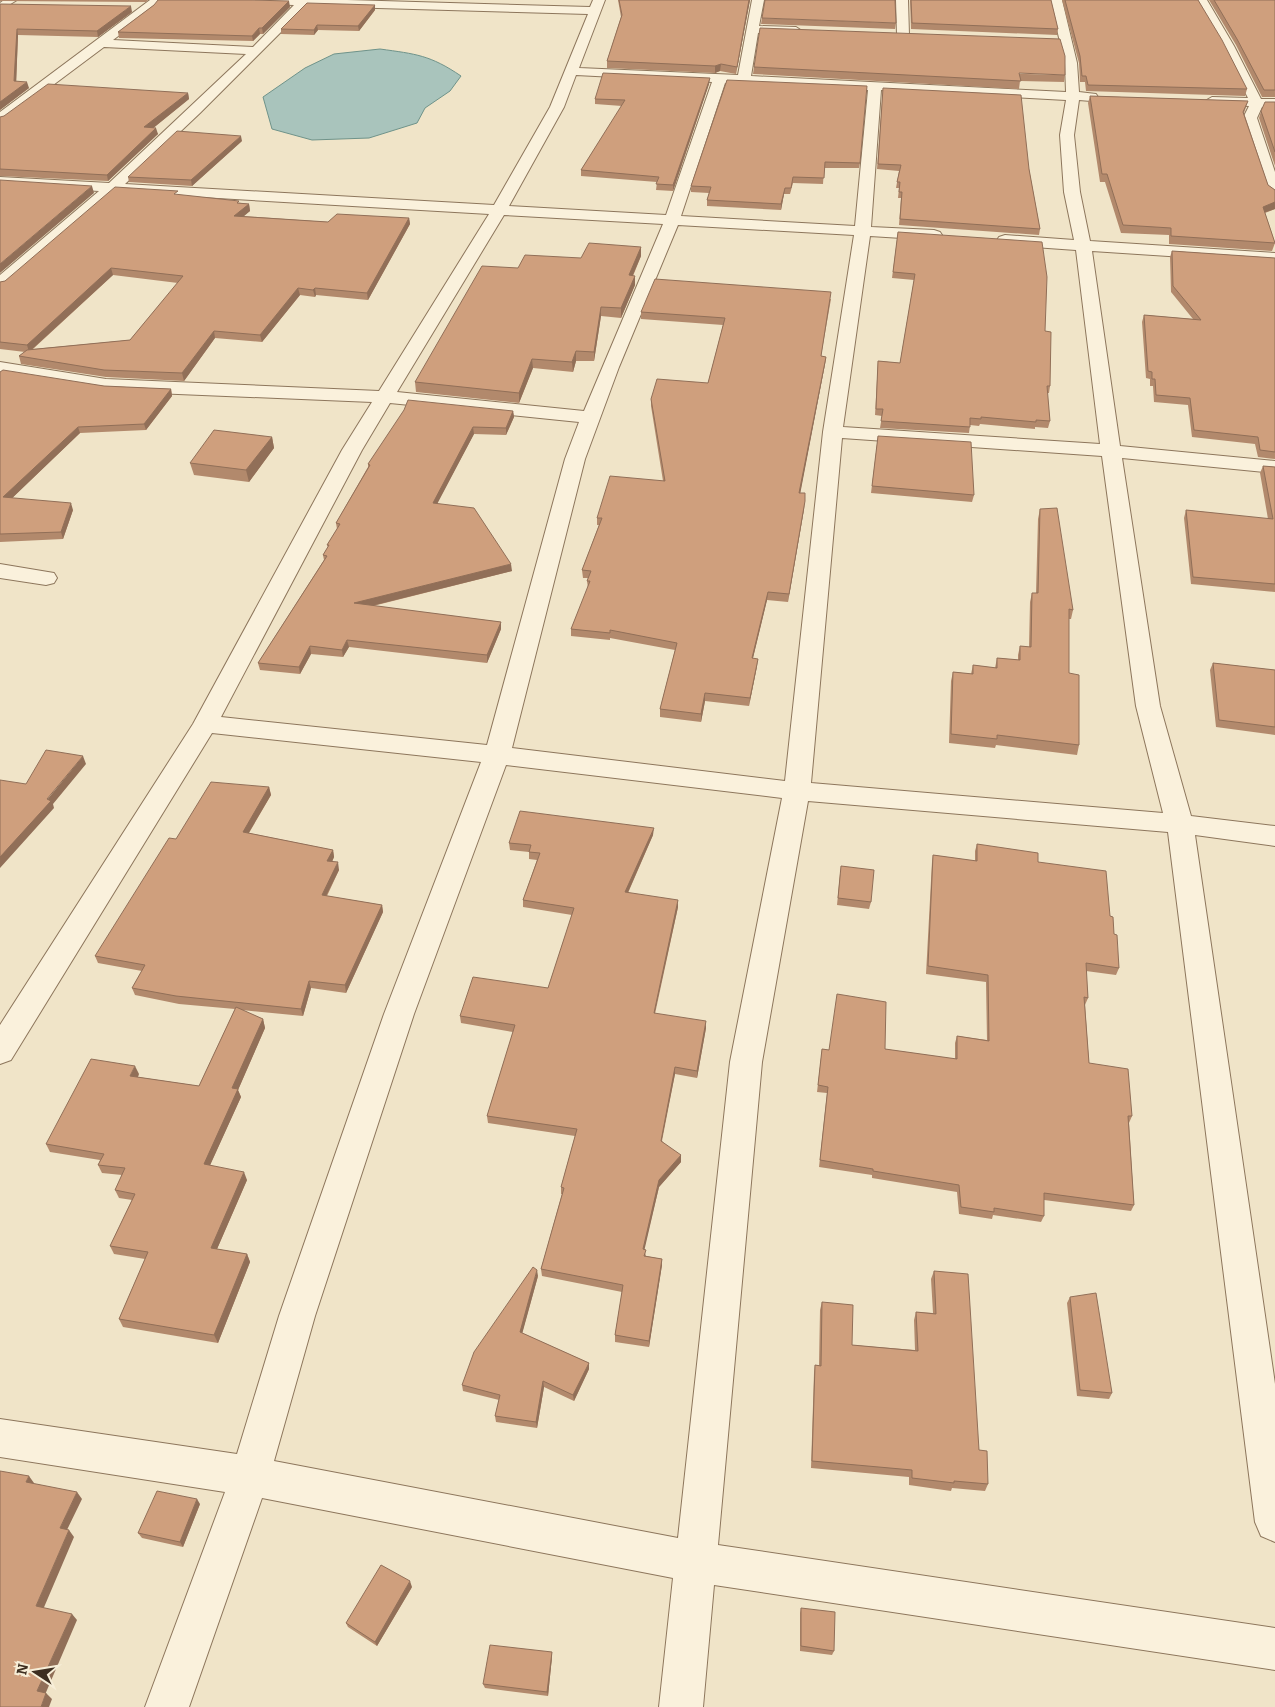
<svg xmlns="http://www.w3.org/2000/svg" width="1275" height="1707" viewBox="0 0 1275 1707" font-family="Bitter,serif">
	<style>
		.water { fill: #a9c4bc; stroke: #6f938a }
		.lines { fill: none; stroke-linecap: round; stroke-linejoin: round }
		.street-casing { stroke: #8d765c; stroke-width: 2 }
		.street { fill: #faf1dc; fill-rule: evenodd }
		.wall { fill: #b2896c; fill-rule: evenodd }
		.shaded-wall { fill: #916f58 }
		.building { fill: #cf9f7d; stroke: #916f58 }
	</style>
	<rect width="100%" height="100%" fill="#f0e4c8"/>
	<path class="water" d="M380 49C416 54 430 55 461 76L450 91 425 108 417 123 369 138 312 140 272 129 263 97 305 68 334 54Z"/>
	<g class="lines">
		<g class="street-casing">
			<path id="street" d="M4 0H17L4 8 0 7V3Z
				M150 0H162L154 9 113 40 253 47 294 5 234 3 228 0H347L590 7 593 0H605L579 68 738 75 752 0H764L759 26 796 27 802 31 796 35 758 33 751 76 1066 92 1065 63 1050 0H1062L1077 63 1079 92 1096 94 1098 97 1091 101 1079 100 1074 135 1080 192 1090 241 1275 253V263L1092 251 1120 446 1275 461V473L1122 458 1160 706 1191 816 1275 826V846L1195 835 1275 1384V1542L1261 1536 1255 1522 1168 832 808 801 762 1062 718 1545 1275 1628V1670L714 1585 703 1707H659L673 1578 262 1498 189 1707H145L225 1492 0 1457V1419L237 1454 279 1316 384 1014 481 762 212 733 11 1060 0 1064V1025L193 724 342 450 372 402 106 391 0 374V362L106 379 379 391 489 214 116 192 6 287 0 288V275L99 191 0 185V177L109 183 246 54 104 47 5 121 0 122V112ZM307 6 588 14 550 107 494 205 125 184 200 113ZM576 75 712 82 666 215 509 206 564 107ZM725 83 868 90 855 226 681 216ZM881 90 1066 100 1060 135 1064 192 1074 240 1005 235 999 237 997 240 999 243 1005 245 1076 250 1100 444 843 427 870 236 934 240 940 238 942 235 940 232 934 230 871 227ZM504 215 663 224 584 411 397 392ZM678 225 854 235 823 432 785 781 512 748 585 459 619 367ZM390 403 579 422 565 459 487 745 221 717 362 450ZM842 438 1102 456 1136 706 1163 813 811 783ZM506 765 782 798 730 1062 678 1538 274 1461 315 1316 414 1014Z
				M896 0H908L909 35 903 39 897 35Z
				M1195 0H1207L1234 46 1261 99H1275V107H1262L1257 118 1275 172V197L1270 195 1267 192 1243 118 1249 106 1212 105 1205 101 1212 97 1248 98 1222 46Z
				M0 564 54 573 57 578 54 583 46 585 0 578Z"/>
		</g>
		<use href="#street" class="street"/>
	</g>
	<path class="wall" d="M0 0H148L146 2 0 1Z
		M618 0H750L736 74 720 71 715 73 607 68V61L621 17Z
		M910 0H1051L1058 29 1057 35 911 29Z
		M1062 0H1198L1247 89 1245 96 1086 91 1085 82H1080L1079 63Z
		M1209 0H1275V97H1262L1236 45Z
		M0 4 132 12 98 37 18 35 16 82 29 88 0 110Z
		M154 5 290 7 263 34H260L253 41 119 38 118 32Z
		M375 10 359 31 318 30 314 35 281 34V29Z
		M762 18 896 23 895 29 761 24Z
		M754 67 1065 75 1064 82 1020 81 1019 89 753 74Z
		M727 80 860 163 859 168H824L823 184 793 183 790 194H784L781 210 707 206V200L709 193 691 192V186Z
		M709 84 673 191 656 190 657 182 581 176V170L622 106 595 104V99Z
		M883 88 1029 169 1040 229 1039 235 899 225 901 198H898L899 188H896L899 171 877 169Z
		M188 93 189 99 153 128 158 134 108 181 0 176V117Z
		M1090 96 1248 101 1244 113 1268 185 1275 190V209L1265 213 1275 243 1272 251 1169 244V235L1121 233 1105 182H1100L1088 103Z
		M1275 102V166L1259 118 1261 111Z
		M242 141 192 186 129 182 128 177Z
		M179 195 249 204 250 211 243 216 328 222 409 218 410 224 368 300 316 295 315 297 300 295 262 342 215 338 184 381 106 377 21 364 19 356 25 352 0 349V282L5 281ZM113 275 178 283 130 340 33 349Z
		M898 232 1045 331 1050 386 1049 393H1047L1050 421 1048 428 1035 427V429L980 424 979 426 970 425 969 433 880 428 882 416 875 415 878 361 900 363 914 280 892 278Z
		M641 247V256L633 276H635V285L621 318 601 316 594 361H576L573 372 533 368 519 403 416 392 415 382 581 258Z
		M1172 251 1275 258V459L1258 457 1255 444 1192 437 1188 405 1154 402 1153 386H1150V379L1146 378 1142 322 1144 315 1193 319 1171 292 1170 257Z
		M831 299 821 356 826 357 825 364 800 493 804 509 788 602 767 600 753 658 757 666 749 706 705 701 701 722 660 717V709L675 650 610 638V640L571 636V629L588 588 587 581 588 578H583L582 570 599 525H597V518L663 481 651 406V399L708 383 723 325 641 319V312Z
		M0 372 104 386 171 389 172 396 146 430 80 433 12 498 73 510 63 539 0 542Z
		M513 411 514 417 506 435 474 434 437 503 512 571 373 606 501 622V629L487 663 349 647 343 657 311 654 300 674 260 670 258 663 324 560 323 555 328 547 327 545 337 529 336 523 368 467V464Z
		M878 436 974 495 972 502 871 493Z
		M272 437 274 448 249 482 194 475 190 463Z
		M1263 466 1275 467V592L1191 584 1184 518 1186 510 1268 519 1260 473Z
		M1040 509 1073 610 1071 619H1069V673L1079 745 1077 755 996 745 995 748 949 743 951 681 953 672 971 674 973 665 995 668 997 658 1018 660V655L1020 646 1029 647 1030 602 1032 593H1036L1038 519Z
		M1213 663 1275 670V735L1216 727 1210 670Z
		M269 787 271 795 249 833 333 850 334 857 332 862 339 870 327 896 382 905 383 912 346 993 311 988 303 1016 242 1010 263 1019 265 1028 238 1090 241 1097 210 1165 247 1180 217 1249 247 1254 250 1262 218 1343 123 1327 119 1319 145 1259 114 1254 110 1246 132 1200 119 1198 115 1190 122 1175 102 1173 98 1165 100 1160 50 1152 46 1144 139 1074 138 1077 199 1086 235 1009 179 1004 135 995 132 988 142 971 98 963 95 956 176 839Z
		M653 835 628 893 678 907 655 1014 706 1028 697 1078 675 1074 662 1141 681 1162 659 1187 644 1249 646 1256 662 1259V1265L649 1347 615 1342V1335L622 1292 542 1276 541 1269 562 1194H561V1187L575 1136 488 1123 487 1116 513 1032 461 1023 460 1016 548 988 572 915 523 907V900L537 860 529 859V852L510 850 509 843Z
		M977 844 1038 862 1110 916 1114 934 1119 968 1116 975 1086 971 1088 998 1085 1005 1089 1063 1132 1116 1129 1123 1134 1205 1131 1211 1044 1200V1216L1041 1222 993 1215 992 1219 959 1214 957 1192 872 1178V1175L819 1167 827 1093 817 1092 822 1049 829 1050 885 1049 955 1059V1043L957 1036 987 1040 986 982 926 974 932 862 933 855 975 861V851Z
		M840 874 871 902 869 909 837 905Z
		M934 1271 979 1450 988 1484 985 1491 952 1488 951 1491 909 1485V1477L811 1468 814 1373 815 1365H819L820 1310 822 1302 852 1345 915 1350 914 1320 916 1312 933 1313 931 1279Z
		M538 1276 522 1333 589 1363V1369L574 1401 544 1387 537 1428 496 1422 495 1416 499 1400 463 1391 462 1385Z
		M1070 1297 1112 1393 1109 1399 1077 1396 1067 1303Z
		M200 1504 183 1547 142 1538 138 1533Z
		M412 1587 377 1646 348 1627 346 1623Z
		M801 1608 834 1651 832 1655 800 1651V1613Z
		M552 1652V1657L548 1696 485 1688 483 1684Z"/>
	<path class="shaded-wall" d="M749 0H750L736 74 737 67Z
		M289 1 290 7 263 34 262 28Z
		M375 5V10L359 31 358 26Z
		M131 6 132 12 98 37 97 31Z
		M317 25 318 30 314 35V30Z
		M259 28 260 34 253 41 252 36Z
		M17 29 18 35 16 87 14 81Z
		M721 64 720 71 715 73V66Z
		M710 78 709 84 673 191V185Z
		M27 82 29 88 0 110V102Z
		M188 93 189 99 146 134 144 127Z
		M156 128 158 134 108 181 107 175Z
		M241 136 242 141 192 186 191 180Z
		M92 186 94 193 0 273V264Z
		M785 188 784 194 781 210V204Z
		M1275 202V209L1260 214 1263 207Z
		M249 204 250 211 236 223 234 216Z
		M409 218 410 224 368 300 367 293Z
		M641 247V256L629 284V275Z
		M111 268 113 275 29 352 27 345Z
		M635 276V285L621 318V308Z
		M298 288 300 295 262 342 260 335Z
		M315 288 316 295 315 297 313 290Z
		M601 307V316L594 361V352Z
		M214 331 215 338 184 381 182 373Z
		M576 351V361L573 372 572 362Z
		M826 357 825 364 799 500V493Z
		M532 359 533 368 519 403V393Z
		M171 389 172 396 146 430 144 424Z
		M513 411 514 417 506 435V428Z
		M78 427 80 433 6 504 3 497Z
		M473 427 474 434 434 510 433 503Z
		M272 437 274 448 249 482 246 470Z
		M805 501 804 509 788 602 789 594Z
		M71 503 73 510 63 539 61 532Z
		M511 564 512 571 355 610 354 603Z
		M768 592 767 600 751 666 752 658Z
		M501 622V629L487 663V655Z
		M347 640 349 647 343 657 342 650Z
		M310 646 311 654 300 674 299 667Z
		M758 659 757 666 749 706 750 698Z
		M705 693V701L701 722V714Z
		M83 756 86 764 53 804 54 808 0 868V857Z
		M269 787 271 795 245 839 243 832Z
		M654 828 653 835 625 899V892Z
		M333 850 334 857 329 868 327 861Z
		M338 862 339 870 323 902 322 895Z
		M678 900V907L653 1020 654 1013Z
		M382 905 383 912 346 993 345 985Z
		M309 981 311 988 303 1016 301 1009Z
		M263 1019 265 1028 238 1090 241 1097 207 1172 204 1164 232 1088Z
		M706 1021V1028L697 1078V1071Z
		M135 1066 139 1074 134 1084 130 1076Z
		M675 1067V1074L660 1148 661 1141Z
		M681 1155V1162L659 1187 643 1256V1249L659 1180Z
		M244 1172 247 1180 214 1256 211 1248Z
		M247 1254 250 1262 218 1343 214 1335Z
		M662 1259V1265L649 1347V1341Z
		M537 1270 538 1276 521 1338 520 1332Z
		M589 1363V1369L574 1401 573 1395Z
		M543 1381 544 1387 537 1428 536 1422Z
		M29 1476 34 1483 31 1489 26 1482Z
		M77 1492 82 1499 65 1534 60 1528Z
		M197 1499 200 1504 183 1547 180 1542Z
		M69 1530 74 1537 42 1612 36 1606Z
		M410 1581 412 1587 377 1646 375 1642Z
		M72 1614 77 1620 44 1697 37 1691Z
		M552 1652V1657L548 1696 547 1692Z
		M46 1693 52 1699 49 1707H41Z"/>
	<path class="building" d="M158 0H251L289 1 262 28H259L252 36 118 32 154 5Z
		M619 0H749L737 67 721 64 715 66 607 61 622 15Z
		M765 0H895L896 23 762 18Z
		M911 0H1051L1058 29 912 23Z
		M1065 0H1198L1222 40 1247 89 1088 85 1086 76H1082L1080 56Z
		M1214 0H1275V90H1264L1237 39Z
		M307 3 375 5 358 26 317 25 314 30 281 29Z
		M0 4 131 6 97 31 17 29 14 81 27 82 0 102Z
		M760 28 1060 39 1065 56V75L1019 73 1021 81 754 67Z
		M603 73 710 78 673 185 656 184 659 177 581 170 625 100 595 99Z
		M727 80 867 86 860 163 825 162 824 178 793 177 791 188H785L781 204 707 200 711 187 691 186Z
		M48 84 188 93 144 127 156 128 107 175 0 169V117L4 116Z
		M883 88 1021 95 1029 169 1040 229 900 219 902 192H899L900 182H897L901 165 878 164Z
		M1090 96 1248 101 1243 112 1268 185 1275 190V202L1263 207 1275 243 1171 236V228L1123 225 1107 174H1102Z
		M1265 102H1275V152L1261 111Z
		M177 131 241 136 191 180 128 177Z
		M0 180 92 186 0 264Z
		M115 187 178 191 174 194 239 201 237 203 249 204 234 216 328 222 337 214 409 218 367 293 315 288 313 290 298 288 260 335 214 331 182 373 104 370 19 356 27 350 130 340 183 276 111 268 27 345 0 342V282L5 281Z
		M898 232 1042 242 1047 277 1045 331 1051 332 1050 386H1047L1050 421 1036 420V422L981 417V419L970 418V427L881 421 883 409H876L878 361 900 363 915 274 893 272Z
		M589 243 641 247 629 275 635 276 621 308 601 307 594 352 576 351 572 362 532 359 519 393 415 382 482 266 518 268 525 255 581 258Z
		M1172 251 1275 258V452L1260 450 1258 437 1194 430 1190 398 1156 395 1155 379H1152V372L1148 371 1144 315 1201 320 1173 286Z
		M655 279 831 292 821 356 826 357 799 493H805V501L789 594 768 592 752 658 758 659 750 698 705 693 701 714 660 709 677 643 610 630V633L571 629 590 581H587L591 571 582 570 602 518H597L610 476 665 481 651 399 657 379 708 383 725 318 641 312Z
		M3 370 104 386 171 389 144 424 78 427 3 497 71 503 61 532 0 534V372Z
		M408 400 513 411 506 428 473 427 433 503 474 508 511 564 354 603 501 622 487 655 347 640 342 650 310 646 299 667 258 663 327 556 323 555 329 545H327L340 524 336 523 370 465 368 464 404 410Z
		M214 430 272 437 246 470 190 463Z
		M878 436 971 442 974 495 872 486Z
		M1263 466 1275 467V584L1193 577 1186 510 1273 519Z
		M1057 508 1073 610 1069 609V673L1079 675V745L997 735V739L951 734 953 672 973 674V665L997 668V658L1020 660V646L1031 647 1032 593H1038L1040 509Z
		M1213 663 1275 670V727L1219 720Z
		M46 750 83 756 47 799 51 801 0 857V780L26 784Z
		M211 782 269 787 243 832 333 850 327 861 338 862 322 895 382 905 345 985 309 981 301 1009 176 996 132 988 145 965 95 956 169 838 176 839Z
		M520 811 654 828 625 892 678 900 654 1013 706 1021 697 1071 675 1067 661 1141 681 1155 659 1180 643 1249 646 1250 644 1256 662 1259 649 1341 615 1335 623 1285 541 1269 564 1188 561 1187 577 1129 487 1116 515 1025 460 1016 473 977 548 988 574 908 523 900 540 853 529 852 531 845 509 843Z
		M977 844 1038 853V862L1106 871 1110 916 1113 917 1114 934 1117 935 1119 968 1086 963 1088 998 1084 997 1089 1063 1128 1069 1132 1116H1128L1134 1205 1044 1193V1216L994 1208V1212L961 1207 959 1185 873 1171V1169L820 1160 828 1087 818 1085 822 1049 829 1050 837 994 886 1002 885 1049 957 1059V1036L989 1041 988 975 928 966 933 855 977 861Z
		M841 866 874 870 871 902 838 898Z
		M236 1007 263 1019 232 1088 238 1089 204 1164 244 1172 211 1248 247 1254 214 1335 119 1319 148 1252 110 1246 135 1194 115 1190 125 1168 98 1165 104 1154 46 1144 91 1059 135 1066 130 1076 199 1086Z
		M533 1267 537 1270 520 1332 589 1363 573 1395 543 1381 536 1422 495 1416 500 1395 462 1385 474 1352Z
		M934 1271 968 1274 979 1450 987 1451 988 1484 954 1481V1483L912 1478V1470L812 1461 815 1365 821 1366 822 1302 853 1305 852 1345 918 1351 916 1312 936 1314Z
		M1096 1293 1112 1393 1080 1390 1070 1297Z
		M0 1471 29 1476 26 1482 77 1492 60 1528 69 1530 36 1606 72 1614 37 1691 46 1693 41 1707H0Z
		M157 1491 197 1499 180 1542 138 1533Z
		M381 1565 410 1581 375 1642 346 1623Z
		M801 1608 835 1612 834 1651 801 1646Z
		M490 1645 552 1652 547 1692 483 1684Z"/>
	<g transform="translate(35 1672) rotate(282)" stroke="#f7eed8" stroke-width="4" paint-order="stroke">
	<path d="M0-4L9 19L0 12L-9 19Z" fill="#3d2e20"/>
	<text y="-8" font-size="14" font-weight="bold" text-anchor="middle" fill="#3d2e20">N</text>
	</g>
</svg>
